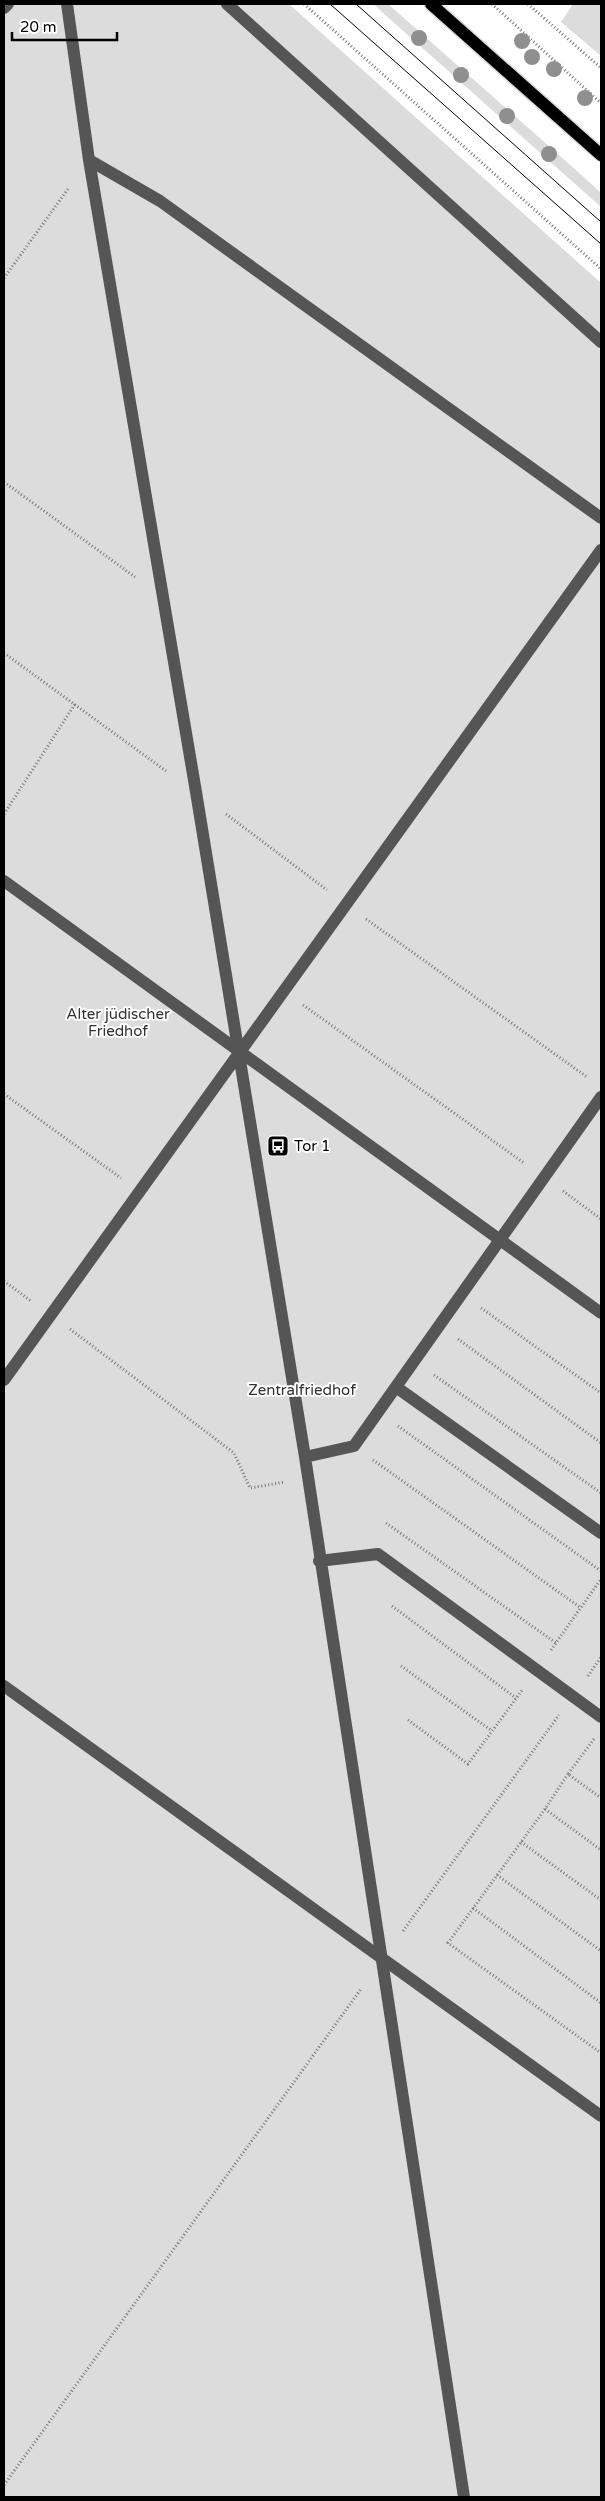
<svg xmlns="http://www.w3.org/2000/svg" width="605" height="2501" viewBox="0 0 605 2501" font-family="'Varela Round',sans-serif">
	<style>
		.green { fill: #dcdcdc }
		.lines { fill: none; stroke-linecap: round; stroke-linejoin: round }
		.major-casing { stroke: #dbdbdb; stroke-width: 15 }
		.path { stroke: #777; stroke-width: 3; stroke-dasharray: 1 2.5; stroke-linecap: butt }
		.minor { stroke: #555; stroke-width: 12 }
		.major { stroke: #000; stroke-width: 12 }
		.tram { stroke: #000; stroke-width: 1 }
		.tree { fill: #8f8f8f }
		.labels { text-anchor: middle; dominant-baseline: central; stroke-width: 4; stroke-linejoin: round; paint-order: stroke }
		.park-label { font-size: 15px; fill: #333; stroke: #fff }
		.poi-label { font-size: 15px; fill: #000; stroke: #fff; text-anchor: start }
	</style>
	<rect width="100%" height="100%" fill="#fff"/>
	<path class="green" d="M4 4H289L601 283V2497H4Z
		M373 4H388L586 179 601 193V207Z
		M573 4H601V56L561 22Z"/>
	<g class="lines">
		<g class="major-casing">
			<path id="major" d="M431 4 601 155"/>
		</g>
		<path class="path" d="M304 4 601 269
			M492 4 601 103
			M528 4 601 68
			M4 278 68 189
			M4 482 135 577
			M4 653 166 771
			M4 814 75 704
			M226 814 327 890
			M366 919 587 1077
			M303 1005 524 1163
			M4 1094 121 1178
			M563 1191 601 1219
			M4 1281 31 1301
			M481 1308 601 1393
			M70 1329 234 1453 250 1488 285 1482
			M458 1339 601 1443
			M434 1375 601 1493
			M398 1426 601 1571
			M373 1460 581 1608
			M386 1523 556 1643
			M392 1606 516 1698
			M551 1650 601 1579
			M401 1666 492 1731
			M588 1676 601 1657
			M408 1720 468 1764 523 1689
			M594 1739 568 1774 601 1798
			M568 1774 545 1809 601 1850
			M545 1809 448 1943 601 2053
			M521 1842 601 1900
			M497 1875 601 1951
			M473 1908 601 2003
			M403 1931 559 1715
			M4 2485 361 1989"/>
		<path class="minor" d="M67 4 89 160 196 792 305 1457 464 2497
			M227 4 601 342
			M4 8 8 4
			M89 160 160 201 601 518
			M4 881 601 1313
			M4 1380 601 550
			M396 1387 601 1533
			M305 1457 354 1446 601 1097
			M319 1561 378 1554 601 1717
			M4 1686 601 2116"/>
		<use href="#major" class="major"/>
		<path class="tram" d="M330 4 601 244
			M356 4 601 222"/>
	</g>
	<g class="tree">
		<circle cx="419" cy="38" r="8"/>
		<circle cx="522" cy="41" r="8"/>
		<circle cx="532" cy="57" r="8"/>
		<circle cx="554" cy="69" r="8"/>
		<circle cx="461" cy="75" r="8"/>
		<circle cx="585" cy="98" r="8"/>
		<circle cx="507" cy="116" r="8"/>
		<circle cx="549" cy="154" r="8"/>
	</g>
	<defs>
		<g id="bus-square" transform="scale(1.125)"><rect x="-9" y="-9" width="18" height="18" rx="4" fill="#000" stroke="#fff"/><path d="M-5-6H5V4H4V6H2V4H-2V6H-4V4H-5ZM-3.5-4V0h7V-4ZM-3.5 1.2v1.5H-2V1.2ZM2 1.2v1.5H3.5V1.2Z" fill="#fff"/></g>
	</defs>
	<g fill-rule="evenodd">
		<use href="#bus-square" x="278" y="1146"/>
	</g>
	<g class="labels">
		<g class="park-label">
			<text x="118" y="1014">Alter jüdischer<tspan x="118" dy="17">Friedhof</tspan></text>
			<text x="302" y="1390">Zentralfriedhof</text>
		</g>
		<g class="poi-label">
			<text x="294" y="1146">Tor 1</text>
		</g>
	</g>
	<rect width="605" height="2501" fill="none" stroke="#000000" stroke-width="10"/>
	<path d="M12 32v8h105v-8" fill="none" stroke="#000000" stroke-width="2.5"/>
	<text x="20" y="32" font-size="15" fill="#000000" stroke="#ffffff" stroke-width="4" paint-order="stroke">20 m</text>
</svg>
